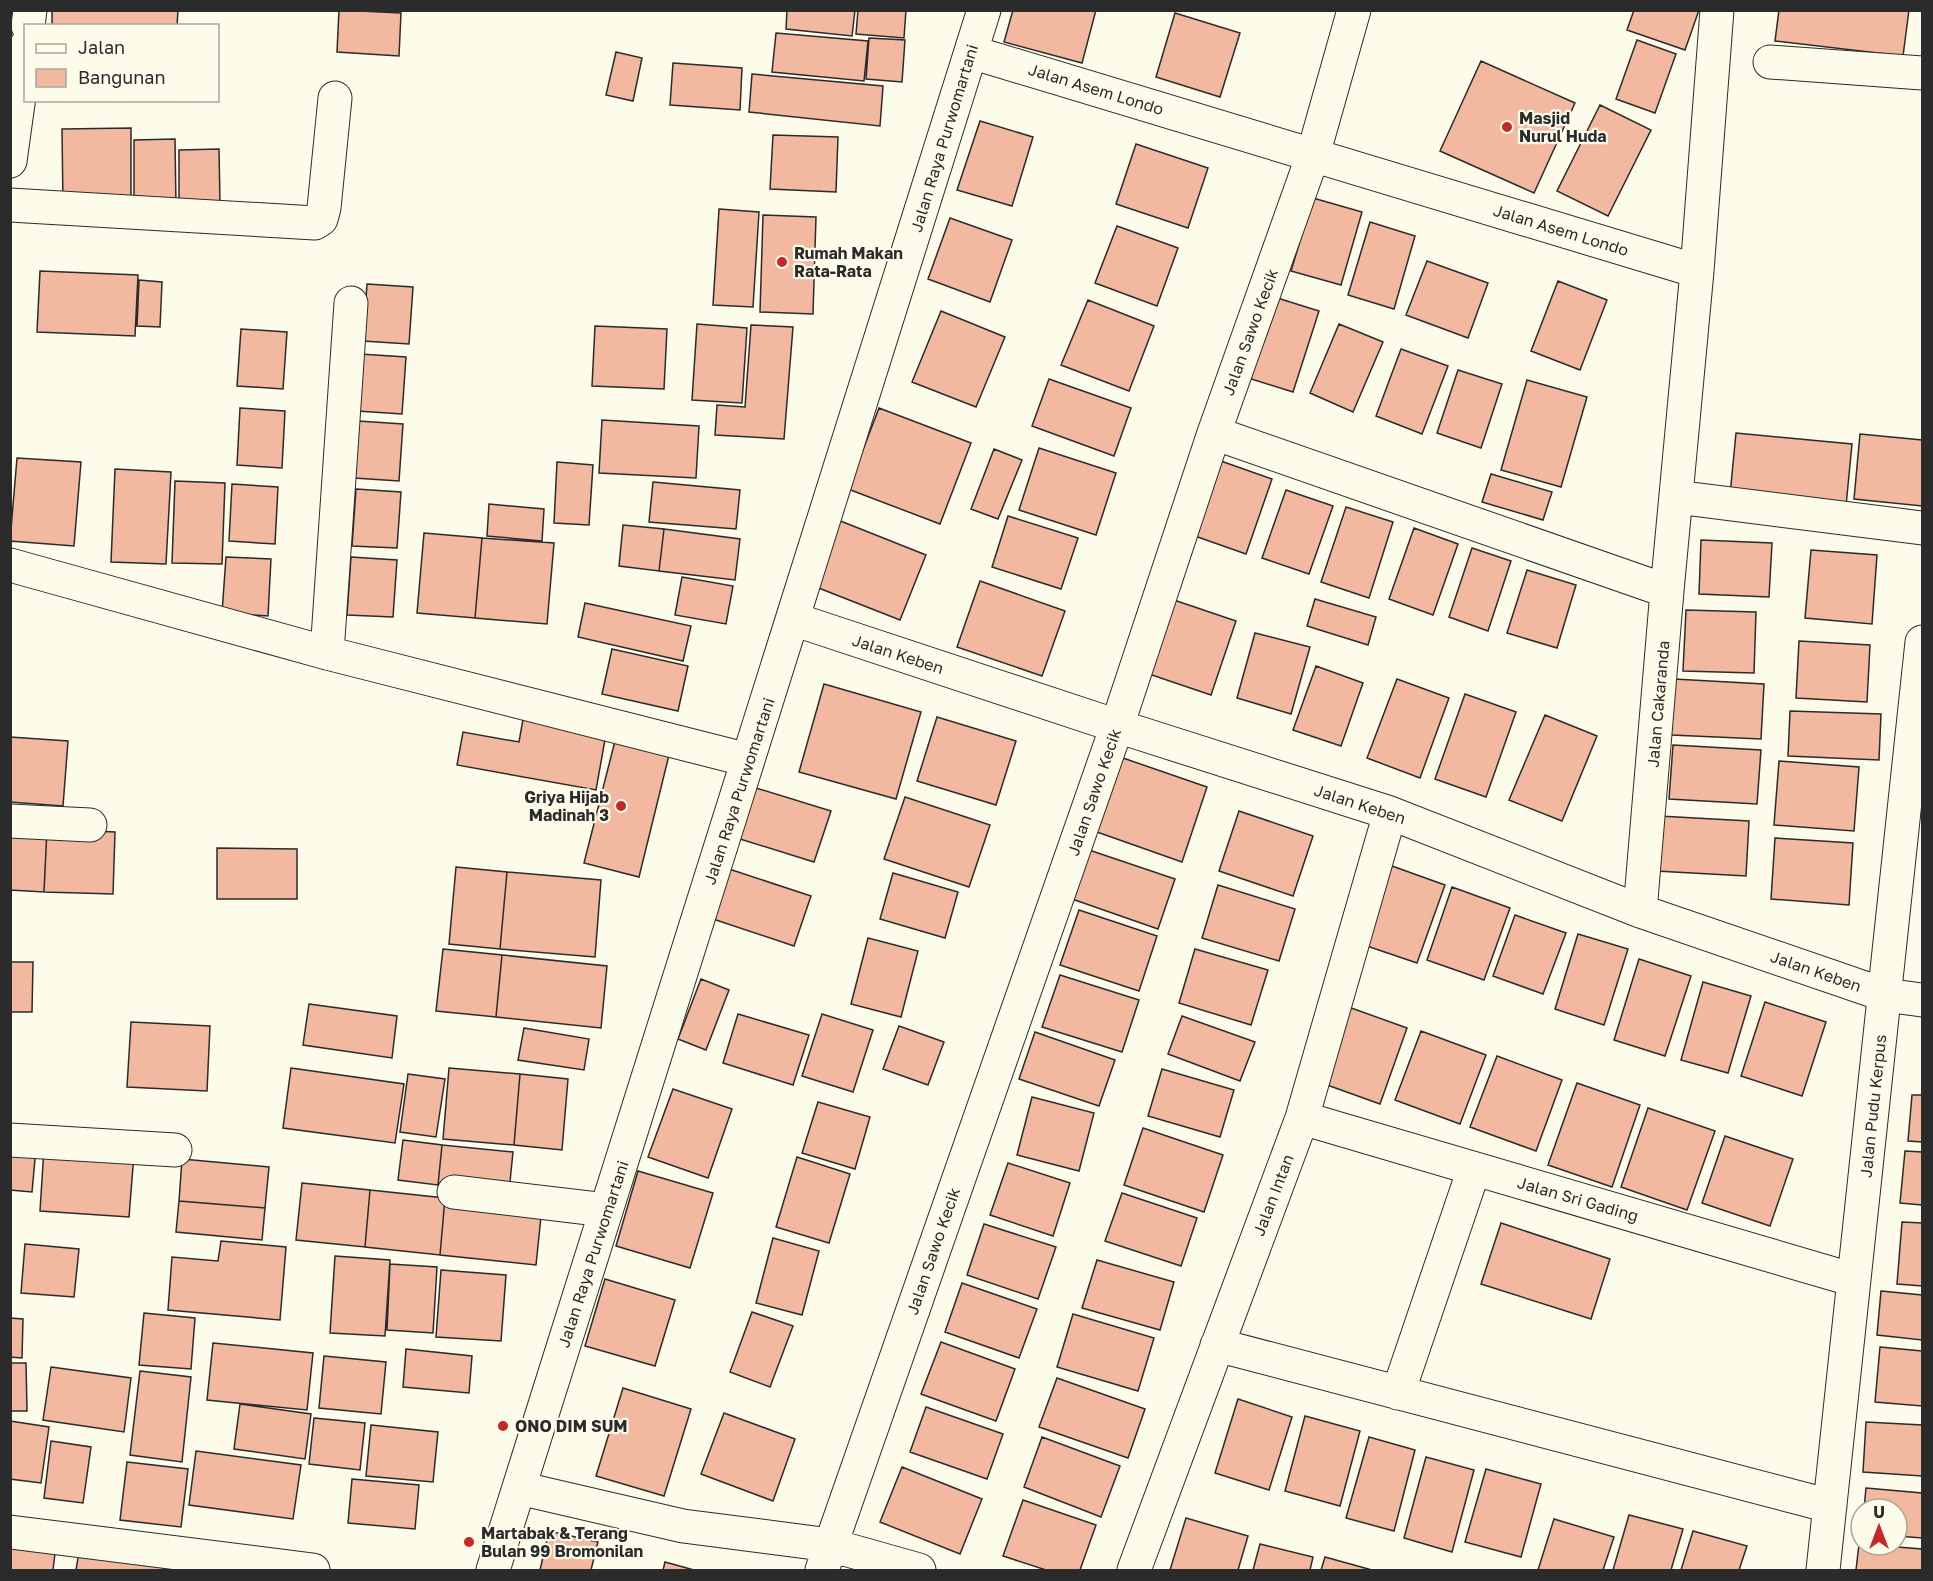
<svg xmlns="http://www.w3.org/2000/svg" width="1933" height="1581" viewBox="0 0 1933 1581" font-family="'Golos Text',sans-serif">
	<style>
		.building { fill: #f2b8a0; stroke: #2b2b2b; stroke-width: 1.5 }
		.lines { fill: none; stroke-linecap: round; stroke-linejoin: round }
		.minor-casing { stroke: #2b2b2b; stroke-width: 35 }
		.minor { stroke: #fdfbea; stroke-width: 33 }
		.poi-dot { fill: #c62828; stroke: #fdfbea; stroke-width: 2 }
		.labels { text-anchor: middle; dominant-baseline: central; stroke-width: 4.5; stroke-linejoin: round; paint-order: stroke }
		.street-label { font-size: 16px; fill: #2b2b2b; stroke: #fdfbea }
		.poi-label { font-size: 16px; font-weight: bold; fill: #2b2b2b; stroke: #fdfbea; text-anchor: start }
	</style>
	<rect width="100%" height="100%" fill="#fdfbea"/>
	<path class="building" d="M52 10H178L177 26H52Z
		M339 10 401 13 399 56 337 52Z
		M787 10H855L852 36 786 29Z
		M858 10H906L904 38 856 34Z
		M1013 10H1096L1082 63 1004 42Z
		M1634 10H1699L1685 50 1627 30Z
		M1779 10H1909L1903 56 1775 41Z
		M1175 13 1240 33 1220 97 1156 77Z
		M776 33 868 41 864 81 772 72Z
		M869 38 905 40 902 82 866 79Z
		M1637 40 1676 54 1655 113 1616 99Z
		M616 52 642 58 633 101 606 95Z
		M1481 61 1575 103 1534 193 1440 151Z
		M673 63 742 68 740 110 670 105Z
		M752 74 883 86 880 126 749 112Z
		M1600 105 1651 130 1608 216 1557 191Z
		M980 121 1033 137 1012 206 957 190Z
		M131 128V205L63 206 62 129Z
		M773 135 838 137 836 192 770 189Z
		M175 139 176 207 134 208V140Z
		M1136 144 1208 168 1188 228 1116 204Z
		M219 149 220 204H179V150Z
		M1313 198 1362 212 1341 285 1291 271Z
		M719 209 759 212 753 307 713 305Z
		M763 215 816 217 813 314 760 312Z
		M950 218 1012 240 990 302 928 279Z
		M1370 222 1415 236 1394 309 1348 295Z
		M1117 226 1178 248 1157 306 1095 283Z
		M1427 261 1488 283 1468 338 1406 315Z
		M40 271 138 275 135 336 37 332Z
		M139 280 162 282 160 327 137 326Z
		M1558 281 1607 300 1580 370 1531 351Z
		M367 284 413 287 409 344 363 341Z
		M1271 296 1319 311 1293 392 1245 377Z
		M1088 300 1154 326 1129 391 1061 365Z
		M941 311 1005 337 976 407 912 382Z
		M697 324 747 328 742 403 692 400Z
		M1339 324 1383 342 1353 412 1310 393Z
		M751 325 793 327 784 439 715 435 717 405 745 407Z
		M595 326 667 329 664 389 592 386Z
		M241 329 287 332 283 389 237 386Z
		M1401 349 1448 366 1422 434 1376 416Z
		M360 354 406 357 402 414 357 411Z
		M1458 370 1502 384 1481 448 1437 433Z
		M1049 379 1131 408 1114 456 1032 426Z
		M1527 380 1587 397 1561 487 1501 470Z
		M240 408 285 411 282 468 237 465Z
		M879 408 971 443 940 524 848 489Z
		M602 420 699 426 696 478 599 473Z
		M358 421 403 424 399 481 354 478Z
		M1736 433 1852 444 1846 506 1730 495Z
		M1860 434 1922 440V506L1854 499Z
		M1039 448 1116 473 1096 535 1019 510Z
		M994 449 1022 460 998 519 971 509Z
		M17 458 81 462 74 546 10 541Z
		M1218 460 1272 479 1246 554 1192 535Z
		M557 462 593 465 589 525 554 523Z
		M115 469 171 472 166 564 111 562Z
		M1491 474 1552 492 1543 520 1482 502Z
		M175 481 225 483 222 564 172 563Z
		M653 482 740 490 736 529 649 522Z
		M232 484 278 487 275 544 229 541Z
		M356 489 401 492 397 548 352 546Z
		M1286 490 1333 506 1309 574 1262 558Z
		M489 504 544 509 542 541 487 536Z
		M1346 507 1393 522 1369 598 1321 582Z
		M1008 516 1078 538 1061 589 992 567Z
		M838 520 926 555 900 620 811 585Z
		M623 525 664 529 659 571 619 566Z
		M1414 528 1458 544 1433 615 1389 599Z
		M664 529 740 539 735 580 659 571Z
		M424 533 482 538 475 618 417 613Z
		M482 538 554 543 547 624 475 618Z
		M1701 540 1772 543 1769 597 1699 594Z
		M1472 548 1511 561 1488 631 1449 617Z
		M1811 550 1877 555 1872 624 1805 618Z
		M226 557 271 559 268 616 222 613Z
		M351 557 397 560 393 617 347 615Z
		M1527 570 1576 585 1557 648 1507 633Z
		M682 577 733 586 726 624 675 615Z
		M980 581 1065 611 1042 676 957 647Z
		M1168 598 1236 621 1211 695 1143 672Z
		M1315 599 1376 617 1368 645 1307 626Z
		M585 603 691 626 683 661 578 637Z
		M1686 610 1756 612 1754 673 1683 671Z
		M1255 633 1310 647 1291 714 1237 698Z
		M1799 641 1870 645 1867 702 1796 698Z
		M612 649 688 666 678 711 602 694Z
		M1316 666 1363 683 1341 746 1293 730Z
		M1397 679 1449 698 1420 778 1367 758Z
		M1674 679 1764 684 1761 739 1671 735Z
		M824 684 921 712 896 799 799 772Z
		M1465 694 1516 712 1486 797 1435 779Z
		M1790 711 1881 714 1879 760 1788 756Z
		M1545 715 1597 736 1562 821 1509 800Z
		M937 717 1016 741 996 805 917 781Z
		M523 719 606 734 596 790 457 765 463 732 519 742Z
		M10 737 68 741 63 806 10 802Z
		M616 737 670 751 639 877 584 863Z
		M1673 745 1761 750 1757 804 1669 799Z
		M1123 758 1207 787 1182 862 1097 832Z
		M1779 761 1859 767 1854 831 1774 825Z
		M756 788 831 811 814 862 740 839Z
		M905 797 990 825 969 887 884 859Z
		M1239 811 1313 836 1293 896 1219 871Z
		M1659 816 1749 821 1746 876 1656 871Z
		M10 827 47 829 44 892 10 890Z
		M47 829 115 832 113 894 44 892Z
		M1775 838 1853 843 1849 905 1771 899Z
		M217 848 297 849V899H217Z
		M1089 850 1175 879 1158 929 1072 899Z
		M1392 866 1445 885 1417 963 1364 945Z
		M456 867 507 872 500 949 449 944Z
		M729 869 811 896 794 946 713 919Z
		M507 872 601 880 595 957 500 949Z
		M893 873 958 892 945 938 880 919Z
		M1218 885 1295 909 1279 961 1202 938Z
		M1452 887 1510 908 1484 980 1427 960Z
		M1079 910 1157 936 1139 991 1060 965Z
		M1515 915 1566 933 1543 994 1493 976Z
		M1578 934 1628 949 1604 1025 1555 1009Z
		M868 938 918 951 901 1017 851 1004Z
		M443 949 502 955 496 1017 436 1011Z
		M1195 949 1268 970 1251 1025 1179 1003Z
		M502 955 607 966 601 1028 496 1017Z
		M1639 959 1691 976 1665 1056 1614 1040Z
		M10 962H33L32 1012H10Z
		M1060 975 1139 1000 1122 1052 1042 1027Z
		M701 979 729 990 706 1050 678 1039Z
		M1703 982 1751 996 1728 1073 1681 1060Z
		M1765 1002 1826 1022 1802 1096 1741 1076Z
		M309 1004 397 1016 392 1058 303 1045Z
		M1343 1005 1407 1028 1380 1104 1316 1081Z
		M738 1014 809 1035 793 1085 723 1063Z
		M822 1014 873 1030 853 1092 802 1076Z
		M1182 1016 1255 1042 1240 1081 1168 1054Z
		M131 1022 210 1026 207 1091 127 1087Z
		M899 1026 944 1042 928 1085 883 1069Z
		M524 1028 589 1039 584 1070 518 1060Z
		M1421 1031 1486 1055 1460 1124 1395 1100Z
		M1035 1032 1115 1060 1099 1106 1019 1079Z
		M1497 1056 1562 1080 1536 1151 1470 1127Z
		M291 1068 404 1084 395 1143 283 1128Z
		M449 1068 520 1074 514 1145 443 1139Z
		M1162 1069 1234 1090 1220 1137 1148 1116Z
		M408 1074 445 1079 436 1137 400 1132Z
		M520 1074 568 1079 562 1150 514 1145Z
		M1577 1083 1640 1105 1612 1187 1548 1165Z
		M673 1089 732 1109 708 1178 648 1157Z
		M1912 1095H1922V1142L1908 1141Z
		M1032 1097 1094 1113 1079 1171 1017 1155Z
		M818 1102 870 1117 855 1169 802 1153Z
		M1648 1108 1715 1131 1687 1210 1621 1187Z
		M1143 1128 1223 1155 1204 1212 1124 1185Z
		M1725 1136 1793 1159 1770 1226 1702 1203Z
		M403 1140 442 1145 438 1185 398 1180Z
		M442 1145 513 1152 509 1192 438 1185Z
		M10 1146 36 1148 32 1192 10 1190Z
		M44 1148 134 1154 129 1217 40 1211Z
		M1905 1151 1922 1152V1205L1900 1203Z
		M797 1157 850 1174 829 1243 776 1227Z
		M182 1159 269 1167 265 1208 179 1201Z
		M1008 1163 1070 1183 1053 1236 990 1215Z
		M638 1171 713 1193 690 1268 616 1246Z
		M302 1183 370 1190 365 1247 296 1240Z
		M370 1190 445 1198 440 1255 365 1247Z
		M1122 1193 1197 1218 1181 1266 1105 1241Z
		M445 1198 542 1207 536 1265 440 1255Z
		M179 1201 265 1208 262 1240 176 1232Z
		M1902 1222 1922 1223V1286L1897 1284Z
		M1501 1223 1610 1259 1591 1319 1481 1284Z
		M984 1224 1056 1247 1038 1299 967 1275Z
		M773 1238 819 1251 802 1315 756 1303Z
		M221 1241 286 1247 280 1320 168 1310 172 1257 218 1261Z
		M25 1244 79 1249 74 1297 21 1293Z
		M335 1256 390 1260 385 1336 330 1333Z
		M1097 1260 1174 1282 1160 1330 1082 1308Z
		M390 1264 437 1267 433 1333 387 1330Z
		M441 1270 506 1275 501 1341 436 1337Z
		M605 1279 675 1300 655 1366 585 1346Z
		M962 1283 1037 1309 1019 1358 945 1332Z
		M1881 1291 1922 1295V1340L1877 1335Z
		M752 1312 793 1326 770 1387 730 1372Z
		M144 1313 195 1318 191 1369 139 1365Z
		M1073 1314 1154 1338 1138 1391 1057 1367Z
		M10 1318 23 1319 22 1358 10 1357Z
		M941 1342 1015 1369 996 1421 921 1394Z
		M213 1343 313 1353 307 1410 207 1400Z
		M1880 1347 1922 1351V1406L1875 1402Z
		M406 1349 472 1356 469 1393 403 1387Z
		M324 1356 386 1362 381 1414 319 1408Z
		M10 1363H26L27 1411H10Z
		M51 1367 131 1378 124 1432 43 1420Z
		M140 1371 191 1377 182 1462 130 1455Z
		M1057 1378 1145 1409 1128 1458 1039 1427Z
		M623 1388 691 1409 664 1496 596 1476Z
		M1238 1399 1292 1417 1269 1490 1215 1473Z
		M240 1404 311 1414 305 1459 234 1449Z
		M926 1407 1003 1434 987 1479 910 1452Z
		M724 1413 795 1439 773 1501 701 1474Z
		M1305 1416 1360 1431 1340 1506 1285 1491Z
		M314 1418 365 1423 360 1470 309 1464Z
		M10 1421 49 1427 41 1483 10 1479Z
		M1866 1422 1922 1425V1476L1863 1472Z
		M371 1425 438 1432 433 1482 366 1476Z
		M1042 1437 1120 1466 1101 1517 1024 1487Z
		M1369 1437 1415 1450 1394 1531 1346 1518Z
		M51 1441 91 1447 83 1503 44 1498Z
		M196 1451 301 1465 293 1519 189 1505Z
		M1426 1457 1474 1470 1452 1552 1404 1538Z
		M127 1462 188 1469 181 1527 120 1520Z
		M902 1467 982 1499 960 1554 880 1522Z
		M1486 1469 1541 1484 1521 1557 1465 1542Z
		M352 1479 419 1485 415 1529 348 1523Z
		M1866 1488 1922 1493V1538L1897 1536V1509H1864Z
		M1023 1500 1096 1525 1080 1570H1046L1003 1556Z
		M1629 1515 1683 1529 1671 1570H1613Z
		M1186 1518 1248 1536 1238 1570H1170Z
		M1554 1519 1614 1537 1603 1570H1538Z
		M549 1531 598 1542 591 1570H540Z
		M1693 1531 1747 1546 1739 1570H1681Z
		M10 1541 56 1545 53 1570H10Z
		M1260 1544 1313 1557 1310 1570H1253Z
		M1859 1544 1922 1549V1570H1856Z
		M79 1552 250 1570H76Z
		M1325 1557 1372 1570H1321Z
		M665 1562 694 1570H663Z"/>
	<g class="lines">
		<g class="minor-casing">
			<path id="minor" d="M28 26 30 10
				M971 52 1697 271
				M1770 62 1922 73
				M10 161 26 46
				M10 205 315 223 321 219 324 208 335 98
				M1214 433 1667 591
				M1676 497 1922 528
				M10 565 327 653 748 760
				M793 619 1117 726 1390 813 1640 911 1885 995 1922 1000
				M327 653 351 303
				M10 821 90 825
				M1640 911 1667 591 1697 271 1717 10
				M1302 1118 1854 1280
				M10 1140 175 1150
				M454 1192 606 1210
				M1217 1345 1830 1506
				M1398 1393 1474 1169
				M519 1488 683 1526 830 1545 919 1570
				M10 1532 313 1570
				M493 1570 984 10
				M822 1570 1117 726 1214 433 1313 155 1354 10
				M1134 1570 1302 1118 1390 813
				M1823 1570 1922 642"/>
		</g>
		<use href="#minor" class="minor"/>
	</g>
	<g class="poi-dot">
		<circle cx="1507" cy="127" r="6"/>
		<circle cx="782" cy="262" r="6"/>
		<circle cx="621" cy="806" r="6"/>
		<circle cx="503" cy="1426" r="6"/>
		<circle cx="469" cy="1542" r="6"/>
	</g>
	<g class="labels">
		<g class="street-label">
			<text transform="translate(1096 89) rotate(17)">Jalan Asem Londo</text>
			<text transform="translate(944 138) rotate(-73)">Jalan Raya Purwomartani</text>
			<text transform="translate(1561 230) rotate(17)">Jalan Asem Londo</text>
			<text transform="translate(1250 332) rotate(-70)">Jalan Sawo Kecik</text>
			<text transform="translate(898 654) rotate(18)">Jalan Keben</text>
			<text transform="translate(1658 704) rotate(-85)">Jalan Cakaranda</text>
			<text transform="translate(739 791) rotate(-72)">Jalan Raya Purwomartani</text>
			<text transform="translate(1094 792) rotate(-71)">Jalan Sawo Kecik</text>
			<text transform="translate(1360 804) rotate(18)">Jalan Keben</text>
			<text transform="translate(1816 971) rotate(19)">Jalan Keben</text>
			<text transform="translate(1873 1106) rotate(-84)">Jalan Pudu Kerpus</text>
			<text transform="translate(1273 1195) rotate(-69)">Jalan Intan</text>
			<text transform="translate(1578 1199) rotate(16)">Jalan Sri Gading</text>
			<text transform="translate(933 1251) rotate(-71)">Jalan Sawo Kecik</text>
			<text transform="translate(593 1254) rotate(-72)">Jalan Raya Purwomartani</text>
		</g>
		<g class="poi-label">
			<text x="1519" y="118">Masjid<tspan x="1519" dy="18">Nurul Huda</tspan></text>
			<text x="794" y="253">Rumah Makan<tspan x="794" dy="18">Rata-Rata</tspan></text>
			<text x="609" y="797" text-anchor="end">Griya Hijab<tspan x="609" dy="18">Madinah 3</tspan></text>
			<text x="515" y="1426">ONO DIM SUM</text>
			<text x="481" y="1533">Martabak &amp; Terang<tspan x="481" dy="18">Bulan 99 Bromonilan</tspan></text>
		</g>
	</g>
	<rect width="1933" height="1581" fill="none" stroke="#2b2b2b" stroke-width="24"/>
	<rect x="24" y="24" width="195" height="78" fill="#fdfbea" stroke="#a9a89e" stroke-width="1.5"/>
	<rect x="36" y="44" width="30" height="9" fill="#fdfbea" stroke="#a9a89e" stroke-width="1.5"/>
	<text x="78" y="54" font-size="18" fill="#2b2b2b">Jalan</text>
	<rect x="36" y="69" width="30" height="18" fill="#f2b8a0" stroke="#a9a89e" stroke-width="1.5"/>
	<text x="78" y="84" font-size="18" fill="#2b2b2b">Bangunan</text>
	<g transform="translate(1879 1527)"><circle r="28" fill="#fdfbea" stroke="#a9a89e" stroke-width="1.5"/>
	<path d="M0-4.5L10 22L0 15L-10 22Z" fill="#c62828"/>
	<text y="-9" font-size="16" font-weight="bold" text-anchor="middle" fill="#2b2b2b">U</text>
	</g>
</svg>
